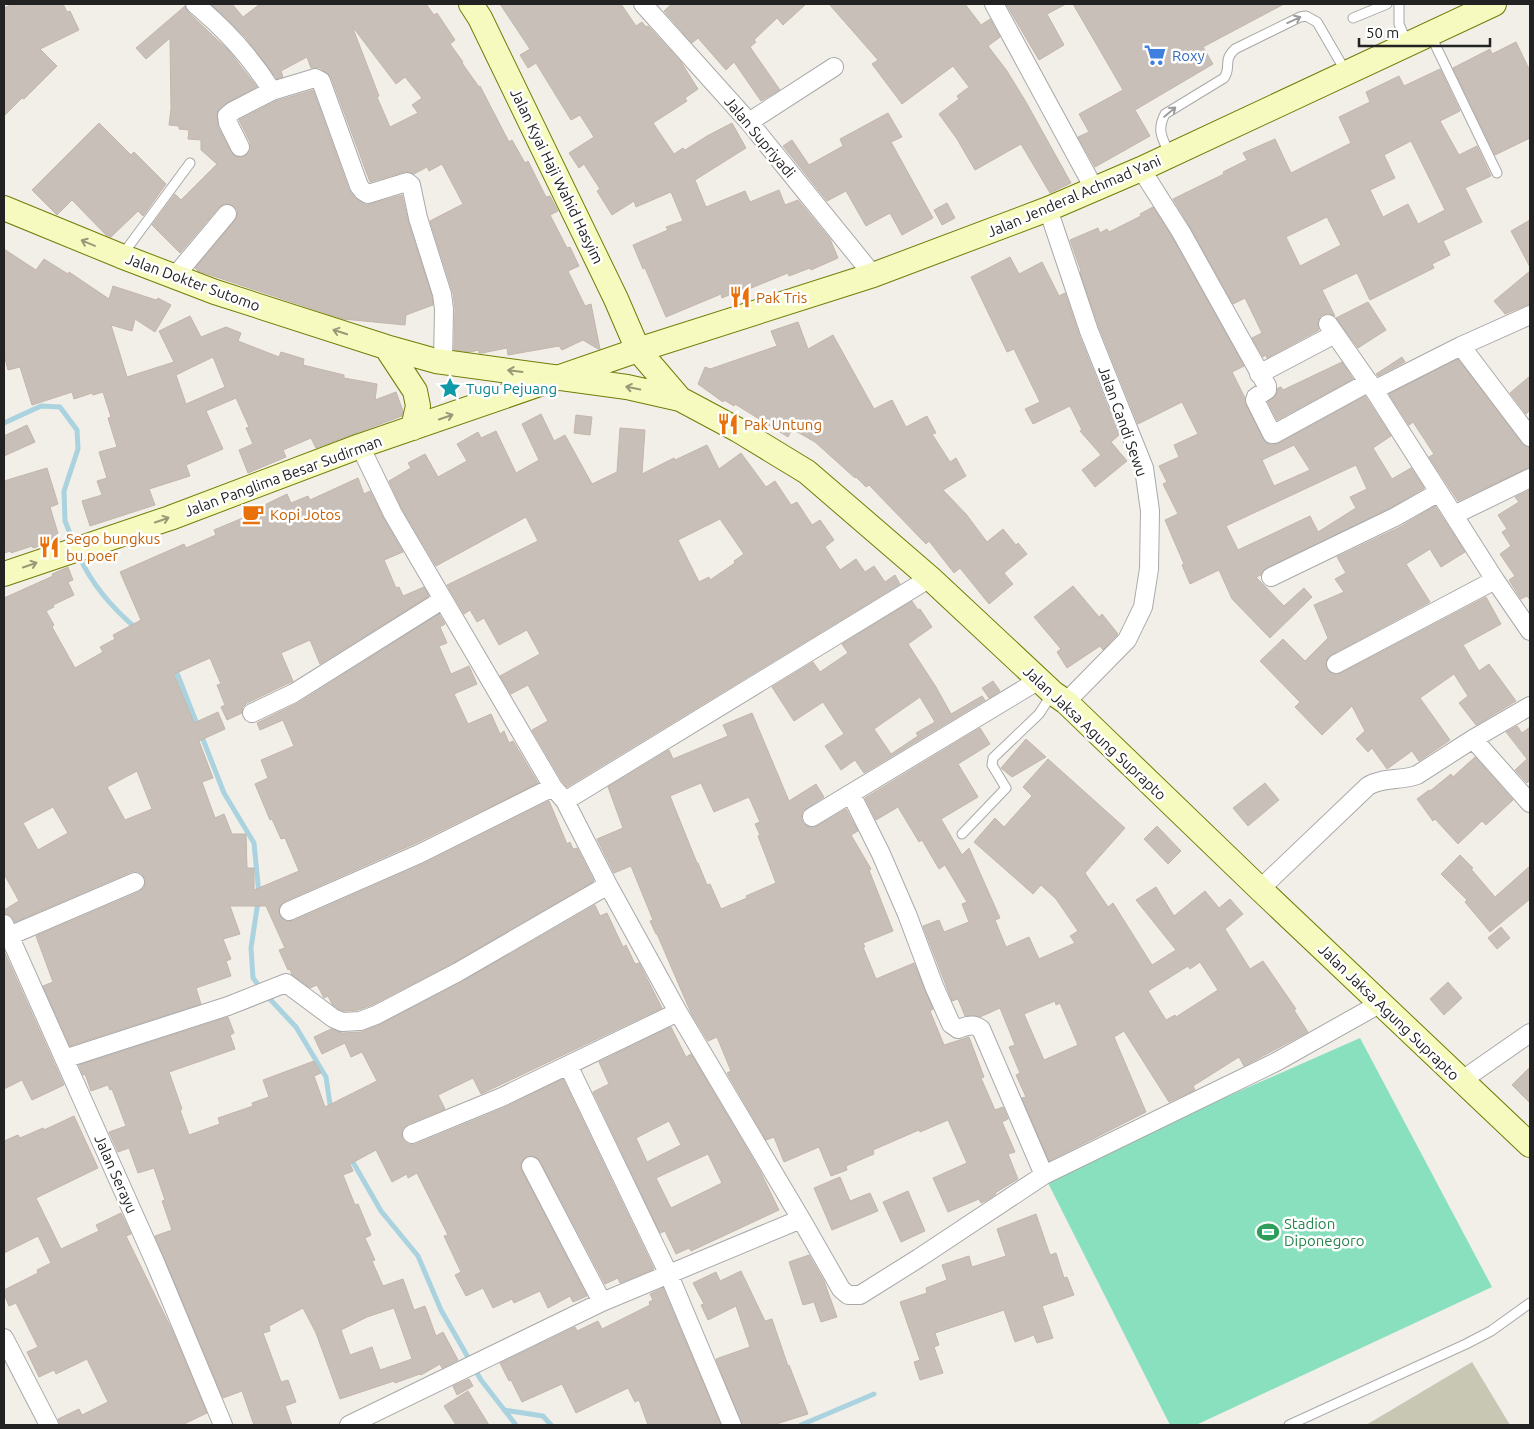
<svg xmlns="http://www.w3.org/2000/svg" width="1534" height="1429" viewBox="0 0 1534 1429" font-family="Ubuntu,sans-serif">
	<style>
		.construction { fill: #c7c7b4 }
		.pitch { fill: #88e0be }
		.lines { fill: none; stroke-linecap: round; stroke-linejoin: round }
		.stream { stroke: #aad3df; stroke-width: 5 }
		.building { fill: #c7bfb8; stroke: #c4b6ab; fill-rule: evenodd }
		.service-casing { stroke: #a9a9a9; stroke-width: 11 }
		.minor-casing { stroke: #a9a9a9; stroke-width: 20 }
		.secondary-casing { stroke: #707d05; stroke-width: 26 }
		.service { stroke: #fff; stroke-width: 9 }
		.minor { stroke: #fff; stroke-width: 18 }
		.secondary { stroke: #f7fabf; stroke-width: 24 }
		.oneway { stroke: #9c9c9c }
		.oneway2 { stroke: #979978 }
		.labels { text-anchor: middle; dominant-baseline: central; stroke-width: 5; stroke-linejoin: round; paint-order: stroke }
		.shop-label { font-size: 15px; fill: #366cbe; stroke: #fff; text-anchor: start }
		.street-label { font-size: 15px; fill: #222; stroke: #fff }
		.food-label { font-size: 15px; fill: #c56008; stroke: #fff; text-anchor: start }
		.culture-label { font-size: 15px; fill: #0d838f; stroke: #fff; text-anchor: start }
		.leisure-label { font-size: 15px; fill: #27864d; stroke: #fff; text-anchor: start }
	</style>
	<rect width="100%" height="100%" fill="#f2efe9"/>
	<path class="construction" d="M1472 1362 1510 1425H1366Z"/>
	<path class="pitch" d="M1360 1038 1492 1287 1196 1425H1170L1045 1177Z"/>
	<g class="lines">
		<path class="stream" d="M4 423 41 406 60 407 77 430 78 449 64 491 65 521 74 543
			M79 556C92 585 112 608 137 629
			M175 668 224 793 254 843 259 895 251 948 253 978 267 996 296 1027 326 1077 331 1111
			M350 1157 381 1211 418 1256 441 1310 481 1380 516 1425
			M504 1410 543 1416 551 1425
			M801 1425 874 1394"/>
	</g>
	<path class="building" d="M12 4H63L67 12 70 11 79 30 40 49 57 66 24 99 22 98 4 116V8Z
		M211 4H232L243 17 260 4H426L434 15 437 13 455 40 450 44 463 62 462 63 479 87 480 86 509 142 512 140 525 163 528 161 546 197 550 196 558 211 550 215 567 248 570 247 579 266 568 271 585 306 591 304 600 349H598L583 340 562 350 559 346 508 355 507 348 482 353H479V350L470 352 454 350 455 309 453 293 430 221 463 204 442 164 429 171 427 167 414 174 404 172 370 182 331 77 320 68H311L307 57 281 71 283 77 277 79 245 37ZM352 26 396 84 405 77 422 98 412 105 418 113 390 127 377 97 379 96Z
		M500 4H621L636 26 642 22 646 27 648 26 681 62 698 89 685 98 687 101 653 123 674 154 683 148 685 150 707 136 732 123 746 148 695 180 706 207 745 191 750 202 779 190 785 205 798 200 830 239 838 258 811 270 810 268 789 276 788 273 744 291 743 289 722 298 721 294 666 317 645 268 643 269 633 245 668 230 666 227 683 221 671 192 636 207 634 201 612 215 597 191 600 189 584 164 579 168 569 153 594 137 580 115 571 120 536 63 528 68 520 55 530 49Z
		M672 4H806L783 25 777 18 754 40 756 42 750 47 780 90 761 101 734 62 726 70 698 38 692 43 664 11Z
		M829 4H965L981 25 990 19 1000 37 988 46 1007 71 1026 102 1071 183 1050 193 1021 144 975 170 957 139 939 114 959 99 957 96 969 87 953 66 902 104 872 64 878 60Z
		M1006 4H1066L1047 14 1064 45 1039 60Z
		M1073 4H1284L1203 47 1213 64 1135 110 1150 136 1095 167 1078 137 1089 132 1079 114 1123 90Z
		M185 6 188 12 229 51 257 87 228 102 217 112 218 127 231 152 235 156 240 158 249 153 251 148 250 142 239 120 276 101 313 90 349 190 355 198 367 205 402 195 408 221 432 296 433 305 406 315 405 325 343 319 198 271 195 268 235 220 237 215V210L229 204H224L219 207 180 253 152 225 175 194 181 200 217 164 201 150V140L188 139 189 130 179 129V126L169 125 171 109 170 38 146 59 136 48Z
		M1516 42 1530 71V138L1495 155 1453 68 1490 49 1492 54Z
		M1440 69 1460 111 1440 121 1459 155 1477 146 1491 176 1465 188 1482 222 1443 241 1450 255 1432 264 1434 268 1370 300 1357 273 1322 290 1335 316 1328 313 1322 315 1318 320V325L1319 330 1267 358 1266 355 1263 357 1252 338 1262 333 1245 298 1233 304 1190 227 1173 199 1224 174 1223 172 1247 160 1243 153 1275 139 1291 173 1351 143 1339 117 1370 102 1366 92 1399 76 1404 86ZM1411 141 1445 210 1418 224 1408 204 1383 217 1370 190 1395 178 1384 155ZM1327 217 1341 245 1300 266 1286 237Z
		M888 113 902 137 891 142 933 218 902 235 890 213 866 226 846 191 827 201 783 146 792 140 809 165 843 146 840 139Z
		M99 123 131 155 134 152 166 184 143 216 138 211 111 237 106 235 72 200 57 215 32 190Z
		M947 203 955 218 942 225 934 210Z
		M1153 207 1172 237 1244 366 1232 372 1245 398 1246 405 1266 443 1272 445 1279 443 1365 396 1391 436 1373 448 1392 479 1411 468 1424 488 1390 508 1263 571 1261 575 1256 577 1284 606 1304 588 1312 597 1270 638 1232 599 1219 570 1190 584 1182 565 1184 564 1165 520 1178 514 1163 484 1167 482 1159 466 1179 457 1174 445 1198 434 1182 402 1138 424 1099 327 1080 272 1081 271 1070 240 1098 228 1100 233 1107 229 1109 232 1141 216 1140 214ZM1294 445 1310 470 1274 486 1262 460ZM1356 465 1367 489 1350 497 1356 508 1318 532 1310 516 1238 550 1226 526Z
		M1530 220V267L1511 231Z
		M4 249 36 270 44 259 68 274 69 272 109 299 113 286 156 300 158 298 171 305 155 332 135 319 132 331 111 325 127 377 174 362 159 331 190 316 201 337 226 327 241 333 238 341 279 357 281 352 304 359 303 365 344 375V378L377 384 375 400 396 392 403 411 402 416 316 448 311 438 283 450 286 457 248 473 239 450 253 444 246 428 249 427 236 398 206 411 223 449 186 465 190 476 149 489 155 505 90 526 82 501 102 495 97 481 107 478 99 452 117 447 108 418 111 417 103 392 93 395 92 393 74 399 72 392 32 405 20 367 8 370 4 355ZM213 357 225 387 186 404 176 375Z
		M1010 257 1019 274 1042 262 1059 296 1065 293 1079 335 1119 435 1111 442 1127 461 1095 487 1082 470 1101 455 1080 431 1082 430 1070 406 1033 424 1025 409 1040 402 1014 349 1007 352 971 277Z
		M1530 271V304L1505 314 1494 301Z
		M1368 302 1386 330 1358 348 1336 318Z
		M798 322 808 349 833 335 874 409 892 400 906 427 927 416 936 433 932 434 950 462 956 458 966 476 943 490 966 514 987 542 1003 529 1016 545 1018 543 1027 554 1004 573 1013 584 989 604 960 568 954 573 929 541 926 544 869 485 866 487 856 477 855 478 815 442 792 429 788 437 735 404 734 406 724 400 723 402 698 384 705 367 710 369 777 346 771 331Z
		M1402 357 1405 362 1378 376 1376 374Z
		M1458 359 1522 443 1530 447V467L1458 501 1429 457 1434 454 1413 422 1409 425 1389 394Z
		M1342 362 1353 379 1277 420 1268 402 1276 395 1278 388 1281 387 1283 390Z
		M1530 376V410L1526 414 1510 393Z
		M541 414 554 441 565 435 592 484 617 472 620 428 645 430 642 474 674 458 675 460 707 445 719 469 741 453 766 487 775 481 791 505 797 502 812 525 820 520 834 540 825 547 840 570 856 559 865 572 874 566 885 582 895 575 900 584 567 787 562 781 532 730 548 721 528 685 511 694 500 676 540 654 527 630 499 645 484 618 477 622 470 610 464 614 447 585 538 541 526 517 436 566 402 509 389 481 411 468 408 463 425 454 438 477 467 461 457 444 478 432 481 438 496 431 516 473 539 460 522 424ZM720 519 744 554 734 561 735 563 710 580 709 577 699 582 678 540Z
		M576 415 592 417 590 435 574 433Z
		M27 425 35 442 4 456V436Z
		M47 468 58 504 50 507 60 540 33 548 32 546 11 553V551L4 553V481Z
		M358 478 364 494 370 491 384 519 403 552 384 560 396 588 399 587 403 596 424 587 429 596 320 664 310 640 281 653 293 681 247 703 243 707 242 713 227 720 221 707 225 705 217 685 221 684 210 658 174 674 194 723 218 712 225 729 199 741 213 778 202 782 215 818 224 814 232 834H246L247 868H254V890L299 871 285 838 281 839 272 819 270 820 255 784 268 778 261 760 294 746 283 720 260 730 257 723 300 702 439 614 445 624 440 627 447 643 439 646 451 674 469 666 477 684 454 694 468 724 491 714 500 734 504 731 509 743 513 741 538 783 414 844 285 901 281 904 279 909 280 916 287 921H293L423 864 549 801 567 844 570 842 573 849 577 848 594 881 453 963 372 1005 358 1010 344 1011 338 1009 332 1004 328 996 324 998 317 985 310 988 292 975 290 969 288 970 279 950 285 948 266 906H230L240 934 223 939 231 959 226 961 231 976 196 988 201 1004 70 1046 43 986 53 982 36 936 139 892 144 888 145 878 141 873 136 871 131 872 15 922 11 916 4 914V910L19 901 4 874V598L53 576 52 574 68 567 73 580 68 582 74 595 53 605 54 607 46 611 54 625 52 627 75 668 103 652 100 647 115 639 113 635 141 620 120 572 184 544 186 548 216 535 214 530 245 517 244 515 287 494 291 503 308 496 310 500ZM137 771 152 809 125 820 107 787ZM53 807 68 833 38 850 23 823Z
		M1530 490V600L1527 596 1521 599 1509 580 1515 576 1500 554 1511 546 1502 532 1507 529 1498 515 1519 502 1515 497Z
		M1435 506 1465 552 1441 567 1430 549 1406 564 1430 602 1331 655 1327 659 1326 668 1331 673 1336 675 1341 673 1486 597 1501 624 1463 645 1479 671 1489 664 1516 701 1476 725 1459 703 1468 696 1454 674 1420 698 1450 740 1419 761 1412 751 1387 769 1372 748 1368 752 1356 739 1365 731 1352 706 1322 735 1295 707 1300 702 1260 661 1283 639 1305 661 1328 638 1314 605 1344 592 1335 579 1346 573 1337 557 1400 527Z
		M1073 586 1099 617 1102 614 1118 634 1103 650 1100 646 1067 668 1057 652 1061 649 1034 617Z
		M912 601 918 610 920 609 932 627 908 644 936 687 951 714 982 696 985 700 864 773 855 760 841 770 825 746 844 734 823 702 794 721 772 687 813 662 820 672 848 653 842 644ZM920 697 935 722 916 733 918 736 891 754 874 729Z
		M993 681 1000 691 989 698 982 688Z
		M752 713 789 801 816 784 824 797 803 811 801 818 803 823 807 826H817L846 809 858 831 851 835 871 869 869 870 893 931 863 943 865 947H863L876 979 914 963 933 1009 930 1011 944 1045 969 1037 984 1077 981 1078 995 1110 1003 1107 1008 1119 1002 1122 1015 1152 1008 1154 1018 1179 995 1193 996 1194 987 1200 981 1203 979 1199 948 1212 933 1178 967 1163 948 1120 920 1132 919 1130 873 1150 874 1154 846 1166 847 1170 831 1176 819 1147 784 1162 774 1137 766 1140 727 1073 731 1071 717 1037 708 1041 691 1013 657 934H656L650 921 653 920 631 866 614 873 597 839 623 828 608 787 669 750 673 759 728 736 723 725ZM701 783 714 812 749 797 760 822 755 824 760 835 758 836 776 883 746 896 747 898 721 909 710 884 707 885 698 863H697L670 796Z
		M1517 726 1522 733 1530 727V780L1527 783 1515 770 1527 759 1506 732Z
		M980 728 990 744 958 764 978 797 941 819 962 855 969 848 1000 918 995 920 1006 947 1029 937 1039 959 1075 943 1070 936 1078 931 1056 899 1041 885 1033 894 974 842 995 818 1004 827 1032 796 1023 787 1048 759 1125 828 1085 873 1108 907 1113 903 1152 965 1176 950 1136 900 1156 887 1174 916 1205 891 1219 908 1230 899 1243 914 1225 929 1250 969 1263 961 1296 1009 1294 1010 1308 1032 1244 1066 1239 1057 1193 1086 1195 1090 1169 1102 1124 1031 1114 1037 1146 1112 1049 1161 1022 1098 1026 1097 1016 1075 1020 1073 1009 1047 1015 1045 1000 1008 980 1017 965 1016 958 999 952 1001 923 926 939 920 944 932 969 922 962 904 967 902 945 865 939 869 922 840 919 842 898 807 876 820 865 798ZM1200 962 1218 990 1176 1017 1175 1015 1166 1020 1148 991 1188 966 1190 969ZM1055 1001 1056 1005 1060 1003 1078 1045 1044 1060 1024 1014Z
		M1026 739 1046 757 1012 777 1001 768Z
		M1475 757 1513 800 1486 825 1482 821 1458 844 1435 819 1433 821 1417 799 1429 790 1430 791 1451 774 1453 777Z
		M1265 783 1279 800 1248 826 1233 808Z
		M1157 826 1181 851 1168 864 1144 839Z
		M1460 855 1473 868 1471 869 1495 897 1530 866V899L1490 932 1465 902 1467 900 1441 874Z
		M595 905 600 916 607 913 623 947 626 945 635 964 639 963 662 1008 481 1094 473 1078 438 1095 445 1109 408 1124 403 1128 402 1138 406 1143 411 1145 416 1144 506 1107 563 1079 654 1269 620 1283 618 1278 605 1284 540 1161 536 1157 527 1156 522 1161 520 1166 522 1171 587 1296 573 1302 570 1296 548 1308 540 1291 514 1303 512 1299 493 1308 483 1288 466 1296 455 1275 461 1272 444 1236 448 1235 417 1173 408 1178 407 1174 392 1182 376 1150 350 1164 353 1171 343 1175 355 1205 358 1204 371 1235 365 1238 375 1260 372 1261 383 1286 403 1279 414 1310 425 1306 436 1336 443 1332 458 1360 442 1368 440 1364 421 1375 420 1374 395 1383 394 1381 340 1399 316 1333 303 1308 269 1326 270 1331 263 1333 281 1382 288 1380 296 1402 285 1406 292 1425H254L242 1391 223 1398 155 1236 172 1230 162 1201 165 1200 154 1168 138 1173 129 1148 118 1152 109 1132 126 1126 112 1089 110 1090 108 1085 91 1091 85 1074 83 1075 79 1065 228 1017 234 1033 230 1035 235 1049 169 1072 182 1109 180 1110 189 1135 220 1124 218 1118 253 1106 252 1103 269 1097 263 1080 314 1061 321 1073 314 1076 325 1107 377 1081 362 1052 351 1057 345 1043 322 1054 314 1037 331 1029 342 1033 361 1032 381 1024 463 981ZM394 1308 412 1359 380 1370 372 1347 350 1355 341 1330 367 1317Z
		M1501 927 1510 938 1497 949 1488 938Z
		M4 951 64 1085 32 1100 22 1080 4 1089Z
		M1448 982 1462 998 1444 1015 1430 999Z
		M671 1027 686 1057 691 1054 760 1171 779 1210 691 1251 689 1248 676 1254 665 1231 660 1233 593 1092 609 1084 599 1062ZM669 1121 681 1145 647 1162 636 1138ZM708 1154 722 1183 671 1208 656 1178Z
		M1530 1067V1103L1512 1085Z
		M74 1116 98 1168 36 1198 61 1249 99 1231 96 1225 121 1213 131 1234 126 1236 172 1330 207 1413 182 1425H60L58 1419 79 1409 82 1415 108 1402 87 1359 56 1374 54 1370 39 1377 27 1352 38 1347 16 1303 9 1306 4 1294V1290L38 1273 37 1270 51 1263 38 1236 4 1253V1141L18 1135 20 1138 43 1128 44 1130Z
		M840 1177 850 1201 870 1193 878 1211 832 1230 814 1188Z
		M908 1191 925 1231 901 1242 883 1202Z
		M1036 1214 1050 1255 1056 1253 1064 1278 1067 1277 1074 1295 1042 1306 1053 1338 1037 1343 1034 1335 1015 1342 1004 1310 935 1333 939 1345 934 1347 943 1373 920 1380 914 1362 920 1360 900 1302 927 1293 926 1288 947 1280 942 1265 969 1256 972 1267 1006 1256 997 1229Z
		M809 1255 824 1281 837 1317 821 1322 814 1302 803 1305 789 1262Z
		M741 1271 765 1321 772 1319 788 1366 789 1365 808 1414 773 1425H742L716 1359 750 1347 736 1306 708 1320 701 1305 704 1304 693 1283 716 1272 720 1281Z
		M663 1288 721 1425H648L639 1400 635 1402 628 1388 576 1413 562 1384 522 1402 511 1380 509 1381 500 1363 575 1327 577 1331 598 1321 602 1329 650 1305 649 1302 653 1300 650 1294Z
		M469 1379 473 1386 457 1395 453 1386Z
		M468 1391 489 1425H456L444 1406Z"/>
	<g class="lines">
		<g class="service-casing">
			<path id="service" d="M1399 4V24L1408 45
				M1353 18 1387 4
				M1430 34 1497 173
				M1170 155C1163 139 1156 131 1165 114L1224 78C1232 67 1222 61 1235 49L1300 17 1306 16 1317 22 1346 72
				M123 254 190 163
				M962 834 1006 788 992 765 993 758 1039 714 1052 694
				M1289 1425 1466 1344 1491 1331 1530 1303"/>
		</g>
		<g class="minor-casing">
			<path id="minor" d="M195 4C225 29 251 57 272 91L233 111 227 116 228 123 240 147
				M643 4 749 122 873 275
				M994 4 1095 190
				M272 91 315 78 321 81 359 186 363 191 368 194 407 182 411 185 418 218 442 294 444 309 443 362
				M749 122 834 67
				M1141 169 1181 232 1267 386V390L1256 397 1255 400 1272 434H1274L1369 382
				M1048 209 1089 331 1144 468 1150 511 1149 569 1143 607 1127 640 1066 702
				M175 276 227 214
				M1328 324 1374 390 1495 580 1530 631
				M1461 346 1530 437
				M1259 374 1335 334
				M1374 390 1461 346 1530 315
				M1454 515 1530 478
				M1271 577 1395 517 1439 492
				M1336 664 1495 580
				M252 713 294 693 442 600
				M1473 739 1530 803
				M851 794 881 854 907 914 934 986 951 1024 958 1029C967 1026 973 1023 981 1029L1044 1175
				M565 801 930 578
				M812 817 1039 680
				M1260 889 1368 786C1382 777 1401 781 1417 775L1473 739 1530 706
				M289 911 419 854 553 787
				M4 924 155 1262 223 1425
				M9 936 135 882
				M64 1059 228 1006 286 983 333 1018 342 1022 360 1021 376 1015 458 972 608 885
				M568 1065 669 1275 732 1425
				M1461 1081 1530 1033
				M412 1134 502 1097 678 1012
				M531 1166 602 1302
				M801 1219 841 1289 848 1295H860L919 1258 1044 1175 1276 1062 1381 1003
				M4 1338 49 1425
				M349 1425 602 1302 801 1219 678 1012 608 885 565 801 553 787 393 514 360 446"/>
		</g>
		<g class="secondary-casing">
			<path id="secondary" d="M471 4 480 18 616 299 638 350 680 399 738 430 807 472 930 578 1053 693 1066 702 1260 889 1530 1145
				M4 208 121 256 215 292 386 347 436 361 627 387 680 399
				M386 347 415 391 418 406 413 428
				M4 574 170 518 360 446 638 350 873 275 1048 209 1141 169 1494 4"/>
		</g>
		<use href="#service" class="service"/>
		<use href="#minor" class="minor"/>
		<use href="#secondary" class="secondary"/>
	</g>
	<defs><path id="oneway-shaft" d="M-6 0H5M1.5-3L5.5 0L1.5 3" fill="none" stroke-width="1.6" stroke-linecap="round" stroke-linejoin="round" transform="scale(1.25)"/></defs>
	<g class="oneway">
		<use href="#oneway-shaft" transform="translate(1294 20) rotate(-25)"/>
		<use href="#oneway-shaft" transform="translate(1170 112) rotate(-40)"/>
	</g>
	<g class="oneway2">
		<use href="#oneway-shaft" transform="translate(88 243) rotate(-157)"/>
		<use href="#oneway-shaft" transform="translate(340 332) rotate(-162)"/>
		<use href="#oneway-shaft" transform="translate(515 371) rotate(-173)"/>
		<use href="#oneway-shaft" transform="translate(633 388) rotate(-168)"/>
		<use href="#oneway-shaft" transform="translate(446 417) rotate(-19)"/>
		<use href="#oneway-shaft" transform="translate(162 520) rotate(-19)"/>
		<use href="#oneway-shaft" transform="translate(30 565) rotate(-19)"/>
	</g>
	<defs>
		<g id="supermarket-bare" transform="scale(1.725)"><path d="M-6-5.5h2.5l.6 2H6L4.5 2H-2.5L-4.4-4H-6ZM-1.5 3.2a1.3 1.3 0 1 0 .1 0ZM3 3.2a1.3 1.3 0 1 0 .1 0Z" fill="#3f7fe0" stroke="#fff" stroke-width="2.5" paint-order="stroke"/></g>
		<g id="restaurant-bare" transform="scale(1.725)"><path d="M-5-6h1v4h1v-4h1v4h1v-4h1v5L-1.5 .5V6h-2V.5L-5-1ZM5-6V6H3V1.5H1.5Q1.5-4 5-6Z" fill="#e8710a" stroke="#fff" stroke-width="2.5" paint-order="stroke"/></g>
		<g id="sight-bare" transform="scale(1.725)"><path d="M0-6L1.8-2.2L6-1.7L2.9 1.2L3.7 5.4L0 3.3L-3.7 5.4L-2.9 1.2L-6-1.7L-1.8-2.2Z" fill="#0f9aa8" stroke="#fff" stroke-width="2.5" paint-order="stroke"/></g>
		<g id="cafe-bare" transform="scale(1.725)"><path d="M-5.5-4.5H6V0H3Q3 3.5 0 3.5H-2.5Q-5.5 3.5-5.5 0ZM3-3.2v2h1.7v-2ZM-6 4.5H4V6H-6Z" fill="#e8710a" stroke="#fff" stroke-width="2.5" paint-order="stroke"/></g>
		<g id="stadium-bare" transform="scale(1.725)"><path d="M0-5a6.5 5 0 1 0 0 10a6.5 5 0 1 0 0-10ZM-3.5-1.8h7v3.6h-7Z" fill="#2e9e5b" stroke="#fff" stroke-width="2.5" paint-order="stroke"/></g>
	</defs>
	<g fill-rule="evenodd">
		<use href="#supermarket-bare" x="1155" y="55"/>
		<use href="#restaurant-bare" x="740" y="297"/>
		<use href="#sight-bare" x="450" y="388"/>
		<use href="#restaurant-bare" x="728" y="424"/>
		<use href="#cafe-bare" x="253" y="514"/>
		<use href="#restaurant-bare" x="49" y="547"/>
		<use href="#stadium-bare" x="1268" y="1232"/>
	</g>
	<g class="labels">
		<g class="shop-label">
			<text x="1172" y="55">Roxy</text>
		</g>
		<g class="street-label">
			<text transform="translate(760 137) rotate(50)">Jalan Supriyadi</text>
			<text transform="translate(557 176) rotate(64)">Jalan Kyai Haji Wahid Hasyim</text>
			<text transform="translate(1074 196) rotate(-23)">Jalan Jenderal Achmad Yani</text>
			<text transform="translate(193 282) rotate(20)">Jalan Dokter Sutomo</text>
			<text transform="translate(1123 421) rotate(70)">Jalan Candi Sewu</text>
			<text transform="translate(283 476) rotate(-20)">Jalan Panglima Besar Sudirman</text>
			<text transform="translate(1095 733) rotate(43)">Jalan Jaksa Agung Suprapto</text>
			<text transform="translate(1389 1012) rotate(44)">Jalan Jaksa Agung Suprapto</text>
			<text transform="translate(116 1174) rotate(66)">Jalan Serayu</text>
		</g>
		<g class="food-label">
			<text x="756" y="297">Pak Tris</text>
			<text x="744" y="424">Pak Untung</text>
			<text x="270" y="514">Kopi Jotos</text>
			<text x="66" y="538">Sego bungkus<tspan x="66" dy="17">bu poer</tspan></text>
		</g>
		<g class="culture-label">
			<text x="466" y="388">Tugu Pejuang</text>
		</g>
		<g class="leisure-label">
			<text x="1284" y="1223">Stadion<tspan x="1284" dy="17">Diponegoro</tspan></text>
		</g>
	</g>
	<rect width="1534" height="1429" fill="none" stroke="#222222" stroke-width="10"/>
	<path d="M1359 38v8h131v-8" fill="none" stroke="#222222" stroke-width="2.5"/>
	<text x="1366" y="38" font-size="15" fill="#222222" stroke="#ffffff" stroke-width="4" paint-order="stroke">50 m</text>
</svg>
